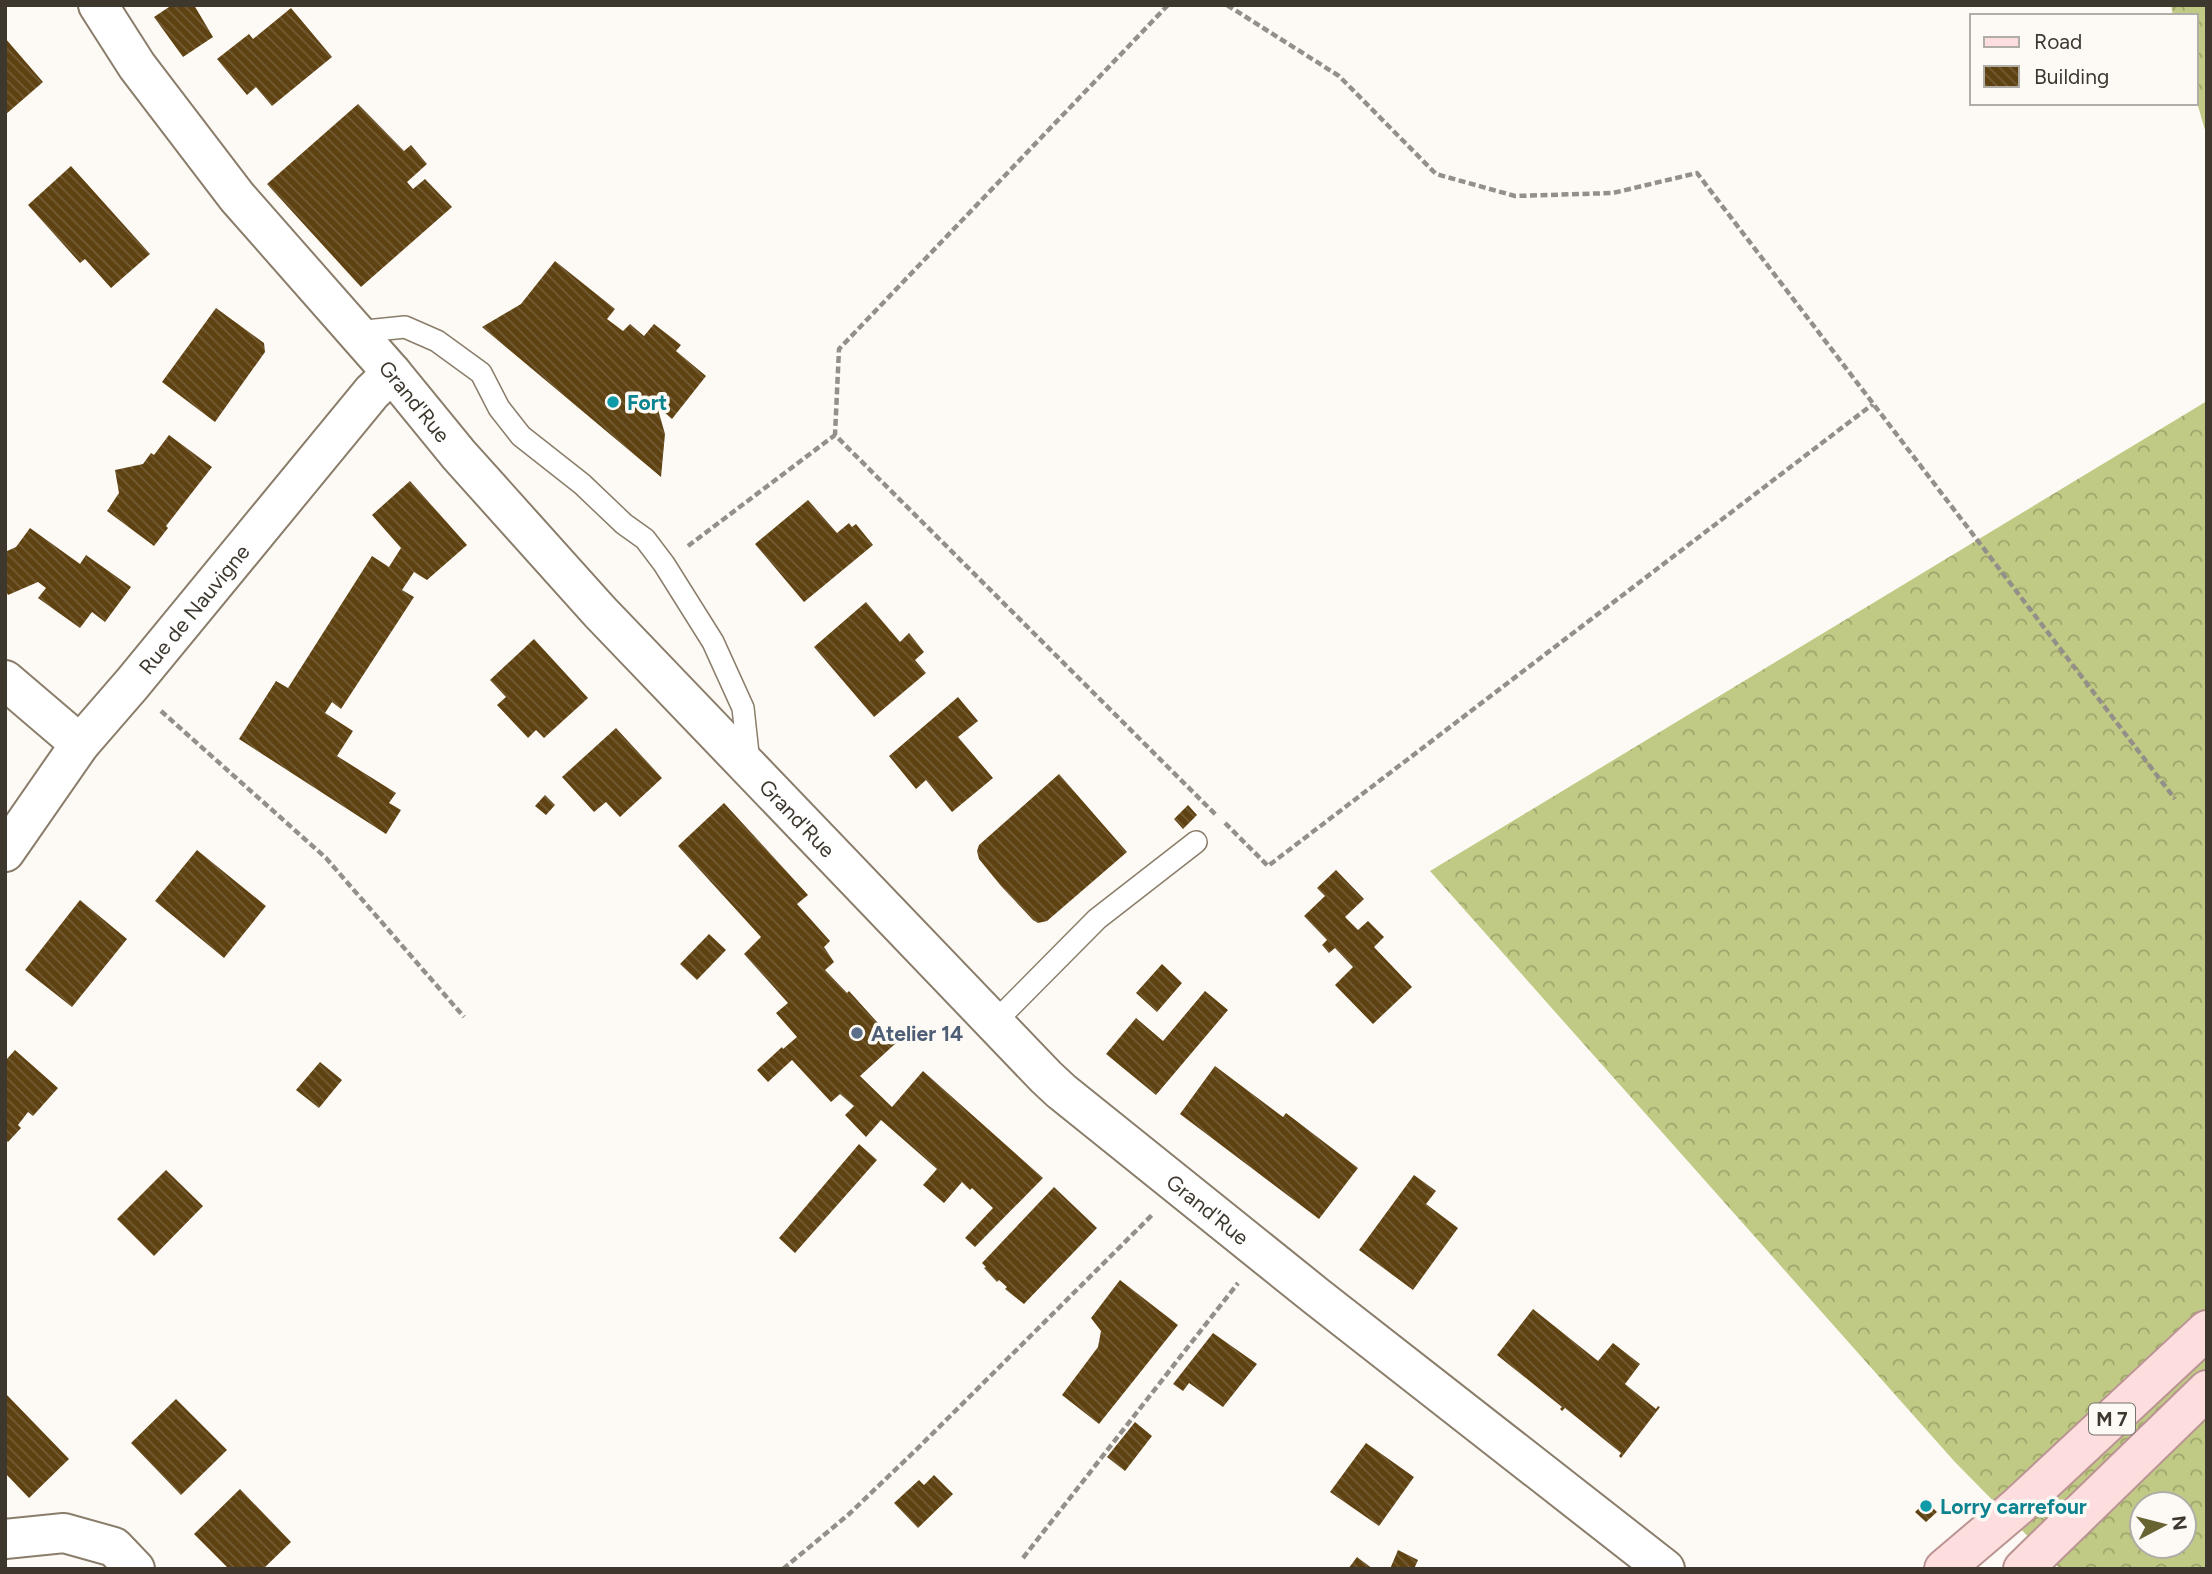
<svg xmlns="http://www.w3.org/2000/svg" width="2212" height="1574" viewBox="0 0 2212 1574" font-family="Figtree,sans-serif">
	<style>
		.forest { fill: url(#forest-crowns); fill-rule: evenodd }
		.building { fill: url(#building-back-hatch) }
		.lines { fill: none; stroke-linecap: round; stroke-linejoin: round }
		.service-casing { stroke: #8a7d6a; stroke-width: 24 }
		.minor-casing { stroke: #8a7d6a; stroke-width: 42 }
		.tertiary-casing { stroke: #8a7d6a; stroke-width: 42 }
		.primary-casing { stroke: #ba9493; stroke-width: 42 }
		.path { stroke: #949089; stroke-width: 4.5; stroke-dasharray: 7 3.5; stroke-linecap: butt }
		.service { stroke: #fff; stroke-width: 21 }
		.minor { stroke: #fff; stroke-width: 38 }
		.tertiary { stroke: #fff; stroke-width: 38 }
		.primary { stroke: #fedddf; stroke-width: 38 }
		.culture-dot { fill: #0f9aa8; stroke: #fdfaf6; stroke-width: 2.5 }
		.service-dot { fill: #5c6f8a; stroke: #fdfaf6; stroke-width: 2.5 }
		.labels { text-anchor: middle; dominant-baseline: central; stroke-width: 7; stroke-linejoin: round; paint-order: stroke }
		.shield { fill: #fdfaf6; stroke: #77726a; stroke-width: 2 }
		.shield-label { font-size: 19px; font-weight: bold; fill: #3d372e }
		.street-label { font-size: 21px; fill: #3d372e; stroke: #fdfaf6 }
		.culture-label { font-size: 21px; font-weight: bold; fill: #0d838f; stroke: #fdfaf6; text-anchor: start }
		.service-label { font-size: 21px; font-weight: bold; fill: #4e5e75; stroke: #fdfaf6; text-anchor: start }
	</style>
	<defs>
		<pattern id="forest-crowns" width="20" height="18" patternUnits="userSpaceOnUse" patternTransform="scale(1.75)"><rect width="20" height="18" fill="#c1ca84"/><path d="M2 6a3 3 0 1 1 6 0M12 15a3 3 0 1 1 6 0" fill="none" stroke="#9ea56c"/></pattern>
		<pattern id="building-back-hatch" width="6" height="6" patternUnits="userSpaceOnUse" patternTransform="scale(1.75)"><rect width="6" height="6" fill="#5f4212"/><path d="M-1 5l2 2M0 0l6 6M5-1l2 2" fill="none" stroke="#735c35"/></pattern>
	</defs>
	<rect width="100%" height="100%" fill="#fdfaf6"/>
	<path class="forest" d="M2171 5H2207V137L2196 99V16H2173Z
		M2207 401V1569H2060L1954 1461 1430 871ZM2142 1504H2184V1546H2142Z"/>
	<path class="building" d="M172 5H194L213 37 183 57 154 17Z
		M291 8 332 57 272 106 256 87 247 95 217 59 249 34 253 39Z
		M5 38 43 82 5 115Z
		M358 104 404 151 411 145 427 164 407 182 413 189 425 179 452 207 361 287 267 184Z
		M71 166 150 254 111 288 85 259 80 263 28 205Z
		M555 261 615 309 607 319 623 331 630 324 644 336 654 324 681 345 676 351 706 376 672 419 657 406 665 434 661 477 482 327 521 304Z
		M216 308 264 343 265 352 215 422 162 382Z
		M169 435 212 467 166 526 168 528 154 546 107 511 119 493 115 470 143 464 151 453 154 455Z
		M410 481 467 545 427 580 414 572 402 590 414 597 341 709 332 702 325 713 353 731 337 756 396 793 389 803 401 810 386 834 239 739 276 681 288 688 372 556 389 567 401 548 372 515Z
		M808 500 837 533 849 523 852 527 856 524 873 545 804 602 755 544Z
		M30 528 80 564 86 555 131 587 105 622 92 612 80 628 38 598 46 588 38 582 8 595 5 589V552L16 547Z
		M866 602 900 642 909 633 924 652 915 660 926 673 874 717 814 647Z
		M534 639 588 698 544 738 536 730 528 738 497 705 506 697 490 680Z
		M958 697 978 721 958 737 993 778 952 812 926 780 916 789 889 756Z
		M616 728 662 778 620 817 606 802 594 812 562 777Z
		M1059 774 1127 852 1047 921 1038 923 1033 920 1001 886 979 859 977 851 979 845Z
		M545 795 555 805 546 815 535 806Z
		M724 803 808 895 797 904 830 941 824 947 834 962 825 970 847 993 849 991 896 1043 860 1076 892 1107 923 1071 1043 1178 975 1247 965 1238 993 1208 972 1188 970 1190 962 1182 944 1203 923 1185 937 1169 881 1120 866 1137 845 1115 854 1106 840 1094 831 1102 792 1060 768 1082 757 1070 782 1047 783 1049 797 1037 776 1013 788 1003 744 954 761 937 678 846Z
		M1188 805 1197 815 1183 829 1174 819Z
		M197 850 266 906 224 958 155 901Z
		M1336 870 1364 899 1345 917 1358 930 1368 921 1384 937 1374 947 1412 987 1373 1024 1335 985 1353 967 1335 948 1329 953 1322 945 1327 940 1304 916 1325 896 1317 888Z
		M80 900 127 939 72 1007 25 970Z
		M709 934 726 950 697 980 680 964Z
		M1162 964 1182 983 1157 1012 1136 993Z
		M1205 991 1228 1010 1156 1095 1106 1054 1136 1018 1163 1041Z
		M15 1050 58 1088 33 1116 28 1112 18 1125 21 1128 8 1142 5 1140V1061Z
		M320 1062 342 1080 319 1108 296 1090Z
		M1215 1066 1283 1117 1286 1113 1358 1168 1319 1219 1180 1114Z
		M859 1144 877 1160 795 1253 779 1238Z
		M166 1170 203 1206 154 1256 117 1219Z
		M1414 1175 1436 1191 1426 1204 1458 1228 1413 1290 1359 1250Z
		M1054 1187 1097 1228 1024 1304 1005 1289 1007 1287 999 1280 997 1282 984 1268 986 1267 982 1263Z
		M1120 1280 1178 1325 1099 1424 1062 1395 1098 1347 1101 1331 1091 1318Z
		M1533 1309 1598 1361 1613 1343 1640 1364 1625 1384 1656 1409 1658 1406 1660 1407 1621 1458 1619 1456 1621 1453 1565 1408 1562 1411 1560 1409 1562 1407 1497 1355Z
		M1213 1333 1257 1364 1223 1407 1189 1383 1183 1391 1173 1384Z
		M5 1393 69 1459 29 1498 5 1473Z
		M176 1399 227 1450 181 1495 131 1443Z
		M1135 1422 1152 1436 1125 1471 1107 1457Z
		M1366 1443 1414 1477 1379 1526 1330 1492Z
		M934 1475 953 1494 918 1528 894 1503 919 1480 924 1485Z
		M240 1489 291 1542 263 1569H229L194 1534Z
		M1926 1501 1937 1512 1926 1522 1915 1512Z
		M1398 1550 1418 1560 1414 1569H1390Z
		M1357 1557 1373 1569H1348Z"/>
	<g class="lines">
		<g class="service-casing">
			<path id="service" d="M356 332 405 327 437 341 481 373 499 408 521 436 582 484 624 524 645 539 664 564 713 642 743 708 749 763
				M994 1023 1097 919 1196 842"/>
		</g>
		<g class="minor-casing">
			<g id="minor">
				<path d="M5 680 80 744"/>
				<path id="s1" d="M5 852 80 744 132 684 372 392 392 373"/>
				<path d="M5 1539 64 1533 114 1547 135 1569"/>
			</g>
		</g>
		<g class="tertiary-casing">
			<g id="tertiary">
				<path id="s2" d="M98 5 137 66 237 197 392 373 459 455 600 612 1046 1077 1061 1091 1316 1296 1665 1569"/>
			</g>
		</g>
		<g class="primary-casing">
			<path id="primary" d="M1944 1569 2017 1507 2207 1330
				M2023 1569 2207 1390"/>
		</g>
		<path class="path" d="M1168 5 839 349 835 435 1216 815
			M1227 5 1339 76 1436 174 1515 196 1613 193 1697 173 2175 799
			M688 546 835 435
			M161 711 326 858 464 1017
			M1225 823 1268 866 1873 404
			M1023 1558 1238 1283
			M783 1569 848 1515 916 1450 1152 1215"/>
		<use href="#service" class="service"/>
		<use href="#minor" class="minor"/>
		<use href="#tertiary" class="tertiary"/>
		<use href="#primary" class="primary"/>
	</g>
	<g class="culture-dot">
		<circle cx="613" cy="402" r="7"/>
		<circle cx="1926" cy="1506" r="7"/>
	</g>
	<circle class="service-dot" cx="857" cy="1033" r="7"/>
	<g class="labels">
		<rect class="shield" x="2089" y="1403.5" width="46" height="31" rx="5"/>
		<g class="shield-label">
			<text x="2112" y="1419">M 7</text>
		</g>
		<g class="street-label">
			<text stroke="none"><textPath href="#s2" startOffset="508">Grand'Rue</textPath></text>
			<text stroke="none"><textPath href="#s1" startOffset="308">Rue de Nauvigne</textPath></text>
			<text stroke="none"><textPath href="#s2" startOffset="1074">Grand'Rue</textPath></text>
			<text stroke="none"><textPath href="#s2" startOffset="1642">Grand'Rue</textPath></text>
		</g>
		<g class="culture-label">
			<text x="627" y="402">Fort</text>
			<text x="1940" y="1506">Lorry carrefour</text>
		</g>
		<g class="service-label">
			<text x="871" y="1033">Atelier 14</text>
		</g>
	</g>
	<rect width="2212" height="1574" fill="none" stroke="#3d372e" stroke-width="14"/>
	<rect x="1970" y="14" width="228" height="91" fill="#fdfaf6" stroke="#b0aca6" stroke-width="2"/>
	<rect x="1984" y="37" width="35" height="10" fill="#fedddf" stroke="#b0aca6" stroke-width="2"/>
	<text x="2034" y="49" font-size="21" fill="#3d372e">Road</text>
	<rect x="1984" y="66" width="35" height="21" fill="url(#building-back-hatch)" stroke="#b0aca6" stroke-width="2"/>
	<text x="2034" y="84" font-size="21" fill="#3d372e">Building</text>
	<g transform="translate(2163 1525) rotate(83)"><circle r="33" fill="#fdfaf6" stroke="#b0aca6" stroke-width="2"/>
	<path d="M0-5L12 26L0 18L-12 26Z" fill="#676431"/>
	<text y="-10" font-size="19" font-weight="bold" text-anchor="middle" fill="#3d372e">N</text>
	</g>
</svg>
